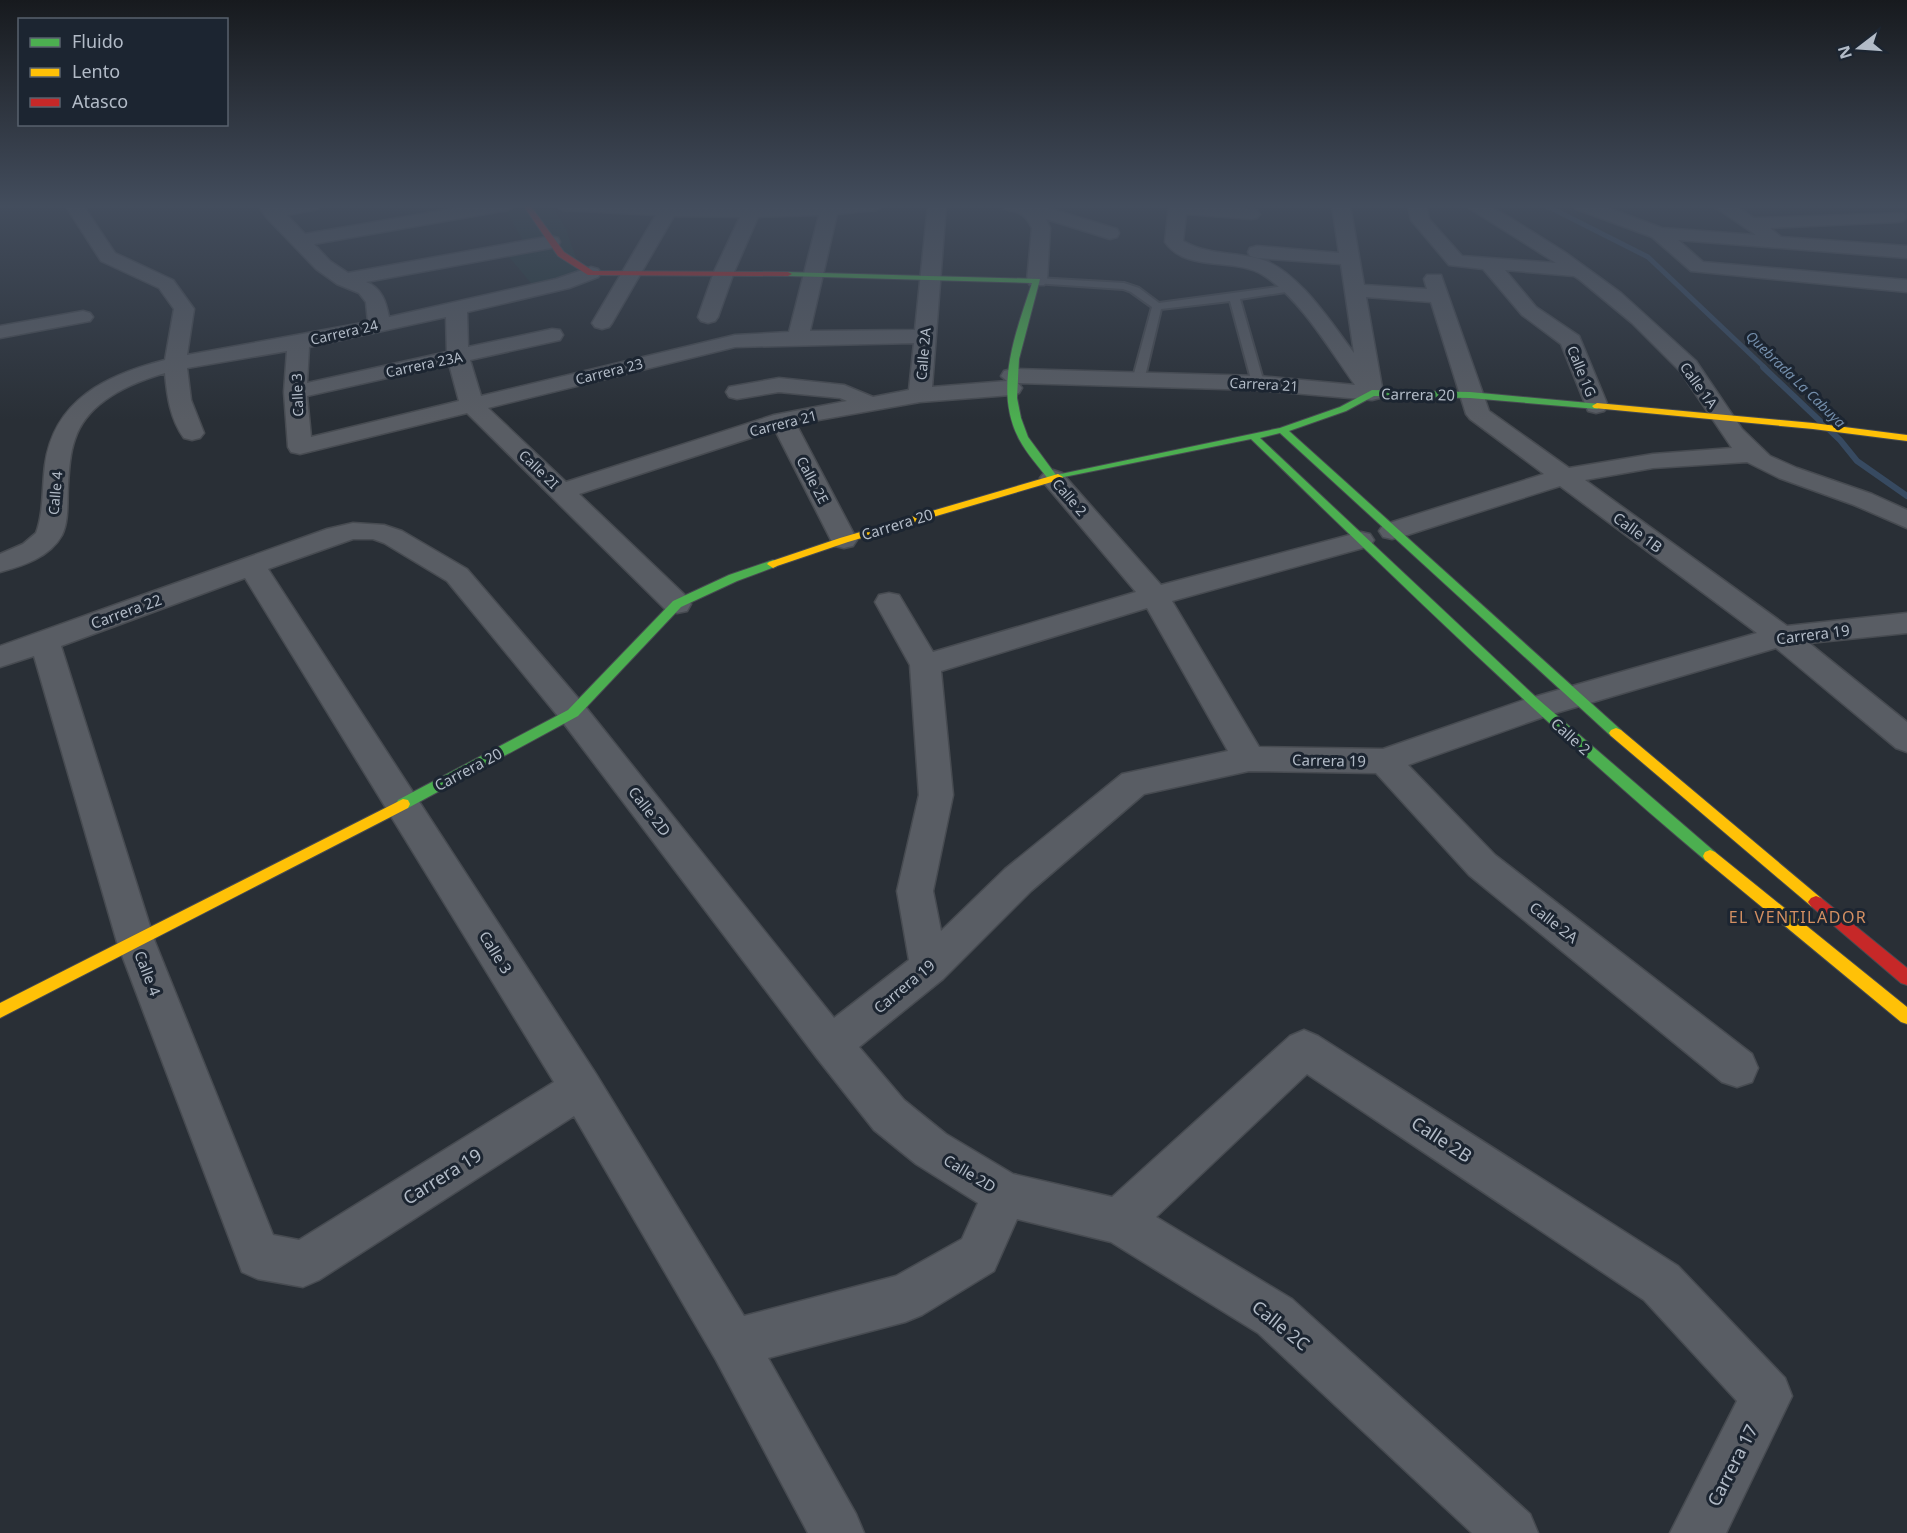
<svg xmlns="http://www.w3.org/2000/svg" width="1907" height="1533" viewBox="0 0 1907 1533" font-family="'Noto Sans',sans-serif">
	<style>
		.green { fill: #26393c }
		.lines { fill: none; stroke-linecap: round; stroke-linejoin: round }
		.stream-far1 { stroke: #374a61; stroke-width: 5 }
		.stream { stroke: #374a61; stroke-width: 6 }
		.lane-casing { stroke: #474b51; stroke-width: 4 }
		.street-casing { stroke: #474b51; stroke-width: 3 }
		.fast-casing { stroke: #474b51; stroke-width: 2 }
		.slow-casing { stroke: #474b51; stroke-width: 2 }
		.jam-casing { stroke: #474b51; stroke-width: 2 }
		.lane { fill: #595d64; fill-rule: evenodd }
		.street { fill: #595d64; fill-rule: evenodd }
		.fast { fill: #4caf50; fill-rule: evenodd }
		.slow { fill: #ffc107; fill-rule: evenodd }
		.jam { fill: #c62828; fill-rule: evenodd }
		.labels { text-anchor: middle; dominant-baseline: central; stroke-width: 6; stroke-linejoin: round; paint-order: stroke }
		.far-street-label { font-size: 14px; fill: #b2bbc7; stroke: #1c2531 }
		.far-water-label { font-size: 14px; font-style: italic; fill: #738daa; stroke: #1c2531 }
		.street-label { font-size: 15px; fill: #b2bbc7; stroke: #1c2531 }
		.neighbourhood-label { font-size: 16px; letter-spacing: 1.5px; fill: #d38f62; stroke: #1c2531 }
		.near-street-label { font-size: 18px; fill: #b2bbc7; stroke: #1c2531 }
	</style>
	<rect width="100%" height="100%" fill="#292f36"/>
	<path class="green" d="M510 205H552L566 229 579 267 589 273 536 289 504 251 526 246 504 207Z"/>
	<g class="lines">
		<path class="stream-far1" d="M1545 205 1648 257 1765 368"/>
		<path class="stream" d="M1763 367 1840 440 1857 461 1907 496"/>
		<g class="lane-casing">
			<path id="lane" d="M1037 278 1124 283 1139 288 1159 303 1292 285 1297 288 1292 291 1240 299 1264 383 1262 385H1254L1252 383 1230 301 1161 309 1144 381 1138 384 1132 381 1152 307 1131 292 1123 289 1034 283 1032 281Z"/>
		</g>
		<g class="street-casing">
			<path id="street" d="M65 205H83L115 253 173 280 194 309 187 355 368 322 366 302 359 293 337 284 316 269 266 217 258 205H321L318 209 287 215 305 234 474 205H517L508 210 314 244 330 261 348 273 551 236 558 238 560 242 558 246 551 248 366 282C382 288 386 302 389 317L556 279 591 267 598 269 601 273 598 277 569 288 467 312 468 347 552 329 560 330 563 335 560 340 470 360 481 396 735 335 789 332 819 215 758 217 734 272 718 317 715 321 708 323 701 321 698 317 714 272 740 217 674 216 612 323 609 327 602 329 595 327 592 323 656 215 563 210 554 205H885L876 210 837 214 810 331 915 330 928 205H946L932 387 1007 381 1001 376 1004 371 1012 369 1258 376 1355 385C1330 350 1300 298 1263 275 1235 257 1186 273 1165 242L1169 205H1211L1257 210 1260 214 1257 218 1251 219 1186 214 1183 241C1207 255 1234 252 1260 259 1297 269 1332 324 1354 353L1341 264 1257 258 1250 256 1248 252 1250 248 1257 246 1339 253 1332 205H1350L1364 285 1427 289 1424 279 1427 275H1441L1489 411 1569 468 1653 454 1732 448 1680 371 1632 323 1580 280 1574 276 1505 270 1536 307 1579 336 1608 406 1604 411 1596 413 1588 411 1561 344 1522 315 1483 269 1449 265 1411 220 1408 205H1426L1429 219 1462 256 1556 263 1464 205H1487L1509 217 1566 253 1621 293 1696 361 1742 429 1770 456 1797 468 1872 494 1907 510V528L1854 505 1779 478 1747 462 1653 468 1585 480 1787 626 1907 613V633L1809 643 1907 722V752L1896 748 1776 648 1549 715 1408 765 1495 855 1752 1054 1758 1068 1752 1082 1737 1087 1722 1082 1469 875 1376 773 1249 771 1144 794 1031 891 943 979 859 1047 904 1100 946 1134 1013 1174 1112 1197 1290 1036 1304 1030 1318 1036 1678 1266 1785 1378 1792 1396 1726 1533H1670L1737 1401 1644 1300 1307 1074 1156 1217 1292 1299 1530 1514 1538 1533H1472L1258 1333 1111 1242 1017 1219 994 1271 922 1315 905 1322 768 1358 856 1514 864 1533H808L716 1360 574 1116 319 1280 303 1287 258 1279 242 1272 117 942 34 656 0 667V646L327 529 353 523 384 525 402 531 467 569 584 705 834 1018 909 960 897 891 919 795 910 665 875 602 879 595 889 593 899 595 933 652 1136 592 1044 483 1040 478 1044 473 1053 470 1062 473 1161 585 1361 532 1370 534 1374 540 1370 546 1172 601 1259 747 1383 749 1527 699 1757 633 1560 486 1401 537 1392 539 1383 537 1379 531 1383 525 1544 474 1470 419 1466 414 1431 302 1366 297 1383 393 1380 398 1372 400 1258 390 1018 383 1022 388 1019 393 1011 395 920 402 796 424 857 540 853 546 844 548 835 546 831 540 775 430 579 494 687 597 691 604 687 611 677 613 667 611 467 413 300 454 291 452 288 447 284 392 287 351 187 368 191 400 204 433 200 438 192 440 184 438C170 419 167 395 165 373 130 383 87 402 75 439 70 453 69 469 68 485 67 500 69 521 62 535 50 557 23 566 0 572V554L23 544 36 533C44 512 42 487 45 465 54 399 107 375 165 360L174 309 159 288 101 261ZM446 317 447 352 307 383 309 347ZM914 343 909 390 873 397 844 385 779 378 729 387 726 392 729 397 737 399 779 392 840 398 847 401 774 415 566 482 488 408 735 347ZM449 364 459 401 311 437 307 396ZM353 539H373L384 543 447 581 562 721 817 1058 874 1130 916 1164 978 1203 962 1239 896 1276 744 1316 596 1074 268 569ZM245 578 554 1082 299 1240 273 1235 155 942 61 646ZM1147 608 1228 751 1122 774 1005 869 941 931 933 891 953 795 941 671Z
				M1001 205H1038L1117 229 1119 233 1117 237 1110 239 1046 219 1050 228 1047 281 1044 285H1030L1027 281 1032 228C1025 213 1019 212 1004 209Z
				M1573 205H1600L1662 228 1756 235 1712 205H1734L1754 218 1903 213 1906 217 1903 221 1897 222 1770 228 1781 237 1907 246V258L1678 240 1703 262 1907 280V292L1691 271 1652 237 1576 209Z
				M83 311 90 313 93 317 90 321 0 338V326Z"/>
		</g>
		<g class="fast-casing">
			<path id="fast" d="M785 272 1040 279 1019 359 1017 398 1021 418 1028 437 1056 475 1280 428 1340 407 1372 390 1470 392 1600 404 1602 406 1597 409 1470 398 1374 396 1346 411 1289 431 1621 730 1623 733 1621 736H1611L1280 433 1260 438 1539 700 1715 852 1717 856 1715 860 1710 862 1705 860C1547 727 1400 583 1251 439L1049 480C1039 467 1027 454 1019 439 993 390 1016 332 1032 283L788 276 784 274Z
				M773 560 777 562V566L737 581 681 607 578 716 408 808H398L396 804 398 800 568 710 673 601 729 575Z"/>
		</g>
		<g class="slow-casing">
			<path id="slow" d="M1597 403 1813 423 1907 435V441L1813 429 1594 408 1592 406Z
				M1058 474 1063 477 1062 479 848 542 777 566 773 568 767 564 769 562 840 538Z
				M1616 728 1621 730 1821 898 1824 902 1821 906 1816 908 1811 906 1611 736 1609 733 1611 730Z
				M403 799 408 800 410 804 408 808 0 1018V1003Z
				M1710 850 1715 852 1907 1007V1024L1901 1022 1705 860 1703 856 1705 852Z"/>
		</g>
		<g class="jam-casing">
			<path id="jam" d="M523 205H530L564 252 593 271 788 272 792 274 788 276 588 275 558 256Z
				M1816 896 1821 898 1907 968V985L1901 983 1811 906 1808 902 1811 898Z"/>
		</g>
		<use href="#lane" class="lane"/>
		<use href="#street" class="street"/>
		<use href="#fast" class="fast"/>
		<use href="#slow" class="slow"/>
		<use href="#jam" class="jam"/>
	</g>
	<linearGradient id="sky" x2="0" y2="1"><stop stop-color="#171a1e"/><stop offset="0.49" stop-color="#434d5d"/><stop offset="1" stop-color="#434d5d" stop-opacity="0"/></linearGradient>
	<rect width="1907" height="420" fill="url(#sky)"/>
	<g class="labels">
		<g class="far-street-label">
			<text transform="translate(344 332) rotate(-13)">Carrera 24</text>
			<text transform="translate(923 354) rotate(-85)">Calle 2A</text>
			<text transform="translate(424 364) rotate(-12)">Carrera 23A</text>
			<text transform="translate(609 371) rotate(-14)">Carrera 23</text>
			<text transform="translate(1582 371) rotate(68)">Calle 1G</text>
			<text transform="translate(1264 384) rotate(3)">Carrera 21</text>
			<text transform="translate(1699 385) rotate(54)">Calle 1A</text>
			<text transform="translate(297 395) rotate(-92)">Calle 3</text>
			<text transform="translate(783 423) rotate(-14)">Carrera 21</text>
			<text transform="translate(539 469) rotate(44)">Calle 2I</text>
			<text transform="translate(813 480) rotate(62)">Calle 2E</text>
			<text transform="translate(55 493) rotate(-85)">Calle 4</text>
			<text transform="translate(1070 497) rotate(49)">Calle 2</text>
		</g>
		<g class="far-water-label">
			<text transform="translate(1796 379) rotate(44)">Quebrada La Cabuya</text>
		</g>
		<g class="street-label">
			<text transform="translate(1418 394) rotate(1)">Carrera 20</text>
			<text transform="translate(897 524) rotate(-17)">Carrera 20</text>
			<text transform="translate(1638 532) rotate(36)">Calle 1B</text>
			<text transform="translate(126 611) rotate(-20)">Carrera 22</text>
			<text transform="translate(1813 634) rotate(-7)">Carrera 19</text>
			<text transform="translate(1571 736) rotate(42)">Calle 2</text>
			<text transform="translate(1329 760) rotate(1)">Carrera 19</text>
			<text transform="translate(468 769) rotate(-28)">Carrera 20</text>
			<text transform="translate(650 811) rotate(52)">Calle 2D</text>
			<text transform="translate(1554 922) rotate(38)">Calle 2A</text>
			<text transform="translate(496 952) rotate(58)">Calle 3</text>
			<text transform="translate(148 973) rotate(69)">Calle 4</text>
			<text transform="translate(904 986) rotate(-40)">Carrera 19</text>
			<text transform="translate(970 1173) rotate(31)">Calle 2D</text>
		</g>
		<g class="neighbourhood-label">
			<text x="1798" y="917">EL VENTILADOR</text>
		</g>
		<g class="near-street-label">
			<text transform="translate(1442 1139) rotate(33)">Calle 2B</text>
			<text transform="translate(442 1176) rotate(-32)">Carrera 19</text>
			<text transform="translate(1281 1325) rotate(39)">Calle 2C</text>
			<text transform="translate(1732 1465) rotate(-63)">Carrera 17</text>
		</g>
	</g>
	<rect x="18" y="18" width="210" height="108" fill="#1c2531" stroke="#58616d" stroke-width="1.5"/>
	<rect x="30" y="38" width="30" height="9" fill="#4caf50" stroke="#58616d" stroke-width="1.5"/>
	<text x="72" y="48" font-size="18" fill="#b2bbc7">Fluido</text>
	<rect x="30" y="68" width="30" height="9" fill="#ffc107" stroke="#58616d" stroke-width="1.5"/>
	<text x="72" y="78" font-size="18" fill="#b2bbc7">Lento</text>
	<rect x="30" y="98" width="30" height="9" fill="#c62828" stroke="#58616d" stroke-width="1.5"/>
	<text x="72" y="108" font-size="18" fill="#b2bbc7">Atasco</text>
	<g transform="translate(1859 48) rotate(253)" stroke="#1c2531" stroke-width="4.5" paint-order="stroke">
	<path d="M0-4.5L10 22L0 15L-10 22Z" fill="#b2bbc7"/>
	<text y="-9" font-size="16" font-weight="bold" text-anchor="middle" fill="#b2bbc7">N</text>
	</g>
</svg>
